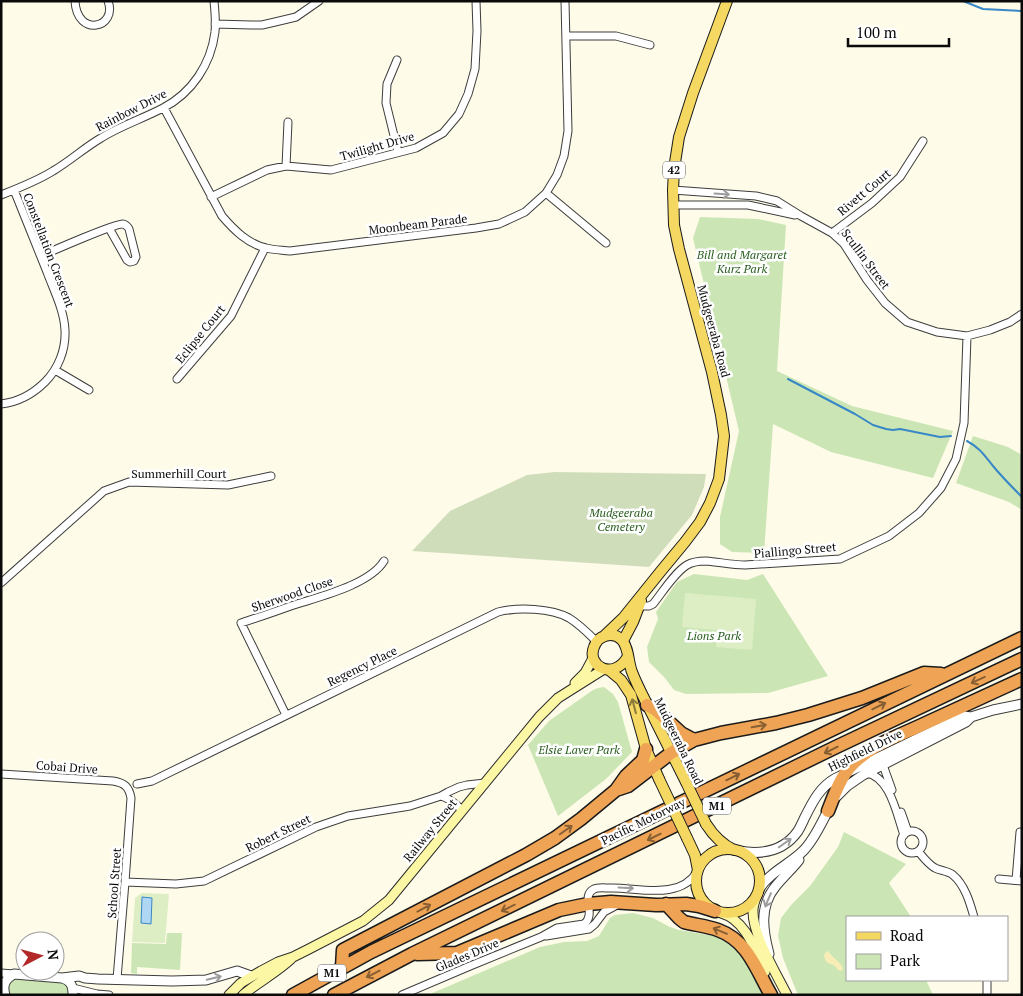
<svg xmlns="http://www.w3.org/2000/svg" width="1023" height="996" viewBox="0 0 1023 996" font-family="'PT Serif',serif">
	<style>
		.green { fill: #cbe6b4 }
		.sand { fill: #f8edb6 }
		.cemetery { fill: #d0ddbb }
		.pitch { fill: #ddeec5 }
		.water { fill: #afd6f3; stroke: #3887c7 }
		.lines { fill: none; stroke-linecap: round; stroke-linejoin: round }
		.stream { stroke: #3887c7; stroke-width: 2 }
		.minor-casing { stroke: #3d3d3d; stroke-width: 9 }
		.tertiary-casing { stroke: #3d3d3d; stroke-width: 11 }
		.secondary-casing { stroke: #2c2c2c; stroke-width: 11 }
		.primary-casing { stroke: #1b1b1b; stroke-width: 12 }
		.motorway-casing { stroke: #1b1b1b; stroke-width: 15 }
		.minor { stroke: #fff; stroke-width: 7 }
		.tertiary { stroke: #fff; stroke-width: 9 }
		.secondary { stroke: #fcf7a5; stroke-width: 9 }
		.primary { stroke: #f4d862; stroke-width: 10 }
		.motorway { stroke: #efa455; stroke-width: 12 }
		.primary-bridge-casing { stroke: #1b1b1b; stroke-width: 12; stroke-linecap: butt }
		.primary-bridge { stroke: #f4d862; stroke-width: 10 }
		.oneway { stroke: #9d9d9d }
		.oneway2 { stroke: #885f33 }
		.oneway3 { stroke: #8b7b3a }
		.labels { text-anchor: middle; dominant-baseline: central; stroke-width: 5; stroke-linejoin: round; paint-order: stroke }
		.shield { fill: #fff; stroke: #545454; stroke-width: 1 }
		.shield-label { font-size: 11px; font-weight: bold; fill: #0a0a0a }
		.street-label { font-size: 12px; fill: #0a0a0a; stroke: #fff }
		.park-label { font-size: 12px; font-style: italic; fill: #285e1e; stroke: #fff }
	</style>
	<rect width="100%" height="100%" fill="#fefbe8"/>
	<path class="green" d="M700 217 758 219 786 225 777 371 852 406 953 431 933 478 831 452 773 424 764 553 732 552 720 544V517L739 431 693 238Z
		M973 436 1008 447 1022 455V510L1009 502 956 483Z
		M694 574 747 580 763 574 828 676 768 693 686 694 674 690 665 678 649 662 647 647 658 619 656 612 677 582Z
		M604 687 613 694 618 702 632 752 606 779 558 816 528 745 549 721 593 690 598 688Z
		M844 832 906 864 889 883 911 917H847V980H926L933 995H798L783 958 778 936 781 918 792 904 810 886 838 847Z
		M633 913 653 918 670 927 679 930 714 936 729 944 742 956 764 995H428L540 947 564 942 587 941 599 936 610 918 615 915Z
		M167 933H182L180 970 137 967V974L131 973 132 943 166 944Z
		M14 978 48 979 67 984 69 992 68 995H10L8 986Z"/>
	<path class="sand" d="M827 951 829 952C833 959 841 961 843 969L841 971 838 970C832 961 830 966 825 960L824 955Z"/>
	<path class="cemetery" d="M555 472 706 474 704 487 692 515 649 567 412 551 450 511 527 475Z"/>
	<path class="pitch" d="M685 593 756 599 752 650 716 647 717 630 682 627Z
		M142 893 169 894 165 943 132 942 135 898Z"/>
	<path class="water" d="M142 897 152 898 151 924 141 923Z"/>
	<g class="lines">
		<path class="stream" d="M963 1 983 9 1022 11
			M788 379 855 414 873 425 886 429 893 430 900 429 940 437 951 436
			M967 441C980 448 984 455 993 466 1002 477 1012 487 1022 497"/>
		<g class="minor-casing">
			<path id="minor" d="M75 1C77 38 118 28 108 1
				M215 24 251 25H262L275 22 296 17 319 1
				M566 36H616L650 45
				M397 60 387 84 386 103 398 152
				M164 108 222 216C234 230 248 244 266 248 274 250 282 250 290 251L476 228 499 224 525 212 546 193 557 175 564 156 568 131 565 1
				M286 166 288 122
				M673 190 756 196 777 201 801 216 832 233 844 244 867 280 885 303 907 322 937 332 967 336 990 330 1010 322 1022 314
				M546 193 606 243
				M1 195C19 188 37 181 53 171 70 161 84 148 101 138 120 126 142 119 163 108 192 93 211 64 215 32 216 22 215 11 214 1
				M211 197 267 170 286 166 331 170 416 148 443 133 459 114 468 94 475 69 477 31 476 1
				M673 205H748L795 215
				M832 233 872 203 900 177 923 141
				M41 256C52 251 116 223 123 224 127 225 127 226 129 229L136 257 134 261 130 262 127 260 109 228
				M55 370 89 390
				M177 379 231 316 265 248
				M1 404C18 402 33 394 45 382 58 369 66 350 65 330 64 310 54 291 47 272 36 245 25 217 14 190
				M1 583 104 491 129 482 228 485 271 476
				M639 606H649L653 604C662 593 675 572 687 565 692 562 699 561 706 561 719 562 732 565 745 565L840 559 889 536 919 513 941 488 956 459 964 423 967 336
				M286 715 241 623C260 617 279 610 297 604 322 596 370 584 384 561
				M883 765 892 790
				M866 773C890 776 897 815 904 835
				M1 774 113 781C125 783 129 787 131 798L125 882 117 979
				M137 784 152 781 498 612C518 607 551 608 569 618 579 624 588 633 596 641
				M441 796C450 798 456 805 462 810
				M901 812 908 832
				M901 842a11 11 0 1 1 22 0a11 11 0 1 1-22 0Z
				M918 851C923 857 928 864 935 868 941 871 948 871 953 875 965 885 970 903 974 917
				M999 879 1022 881
				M1016 880 1020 832
				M125 882 176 884 204 881 316 827 348 816 410 806 441 796 448 792 459 787 467 785 485 783
				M546 936 589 929 595 924 604 912 617 905
				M1 973 14 974
				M73 988 97 994 109 995
				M402 995 470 966 541 937 557 928 584 924C597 914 580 896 594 889 598 887 605 888 610 888 637 887 679 901 697 872
				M987 995V980"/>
		</g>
		<g class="tertiary-casing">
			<path id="tertiary" d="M837 796 847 786 863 775 966 722 971 717
				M739 851C762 855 784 851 798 831 801 826 803 821 805 817 813 801 820 787 836 778L964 716 971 717 993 710 1022 704
				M759 889C770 872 790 864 803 851 815 839 822 821 830 807
				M769 954C763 931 759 907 775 887 783 877 792 869 799 860
				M62 978C71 980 73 986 73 995
				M5 995C2 985 5 979 14 974L62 978 79 976 85 978 98 979 172 981 206 980 237 971 251 976"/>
		</g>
		<g class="secondary-casing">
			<path id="secondary" d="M575 683 585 673 593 658
				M757 895C755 900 753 905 753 910 752 934 776 973 787 995
				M721 913C746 920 755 950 765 972
				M229 995 241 983 261 971 278 962 293 957 307 950 363 921 389 900 539 717 558 698 604 669
				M243 995C258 982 276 973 291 959"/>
		</g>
		<g class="primary-casing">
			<path id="primary" d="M604 636 624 617 661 571 685 542 700 522 710 503 719 479 724 436 721 415 712 372 679 249 674 225 673 190 674 169 679 137 693 93 727 1
				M623 641 633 622 641 601
				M628 656C614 682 586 666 594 647 598 635 613 631 622 640 629 648 628 662 632 672 637 685 644 698 650 710 662 734 674 758 686 782
				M609 670 621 680 631 695 646 749 659 779
				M706 824C713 835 721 844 734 850
				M687 838 695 855 698 870
				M696 881a32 32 0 1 1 64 0a32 32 0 1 1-64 0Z"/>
		</g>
		<g class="motorway-casing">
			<path id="motorway" d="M647 705 656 710 681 733 694 740
				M616 790 628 786 671 753 694 740 721 733 776 723 808 715 862 698 924 673 941 674
				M828 811C834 796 840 778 851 766 870 745 899 736 924 724 956 709 989 694 1022 679
				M666 904 679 918 684 922C695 925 707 926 718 930 748 941 756 969 771 995
				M417 954 457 953 559 910 588 904 611 902 656 905 686 904 699 906 715 911
				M342 967 343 950 526 855 555 838 581 819 616 790 626 776 643 760 646 749
				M293 995 371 952 1022 638
				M334 995 412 954 836 747 1022 659"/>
		</g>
		<use href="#minor" class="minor"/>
		<use href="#tertiary" class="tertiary"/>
		<use href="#secondary" class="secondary"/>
		<use href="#primary" class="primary"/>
		<use href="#motorway" class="motorway"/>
		<g class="primary-bridge-casing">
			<path id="primary-bridge" d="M659 779 687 838
				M686 782 706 824"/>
		</g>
		<use href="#primary-bridge" class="primary-bridge"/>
	</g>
	<defs><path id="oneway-shaft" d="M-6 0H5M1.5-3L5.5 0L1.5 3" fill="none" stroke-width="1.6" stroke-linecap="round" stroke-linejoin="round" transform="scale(1.25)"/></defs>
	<g class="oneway">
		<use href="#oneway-shaft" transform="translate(722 194) rotate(4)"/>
		<use href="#oneway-shaft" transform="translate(785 843) rotate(-35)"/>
		<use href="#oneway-shaft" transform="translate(626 888) rotate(3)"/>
		<use href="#oneway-shaft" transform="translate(768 900) rotate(113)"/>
		<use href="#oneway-shaft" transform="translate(214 978) rotate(-13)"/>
	</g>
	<g class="oneway2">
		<use href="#oneway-shaft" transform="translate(978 680) rotate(155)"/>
		<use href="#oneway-shaft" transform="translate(879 706) rotate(-26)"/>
		<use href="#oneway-shaft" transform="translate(759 726) rotate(-10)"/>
		<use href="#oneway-shaft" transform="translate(831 750) rotate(154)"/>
		<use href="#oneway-shaft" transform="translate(733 777) rotate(-26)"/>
		<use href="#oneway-shaft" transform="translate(566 830) rotate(-35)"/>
		<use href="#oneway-shaft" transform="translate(654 837) rotate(154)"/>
		<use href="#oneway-shaft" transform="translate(424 908) rotate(-28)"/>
		<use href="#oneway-shaft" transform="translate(508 908) rotate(154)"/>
		<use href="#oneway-shaft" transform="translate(720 931) rotate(-157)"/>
		<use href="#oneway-shaft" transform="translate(373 974) rotate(153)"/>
	</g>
	<use class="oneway3" href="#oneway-shaft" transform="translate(634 706) rotate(-105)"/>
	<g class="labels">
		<g class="shield">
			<rect x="663" y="161.5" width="22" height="17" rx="4"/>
			<rect x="703" y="797.5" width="28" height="17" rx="4"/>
			<rect x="318" y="964.5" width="28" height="17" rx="4"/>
		</g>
		<g class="shield-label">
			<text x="674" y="170">42</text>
			<text x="717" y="806">M1</text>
			<text x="332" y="973">M1</text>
		</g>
		<g class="street-label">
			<text transform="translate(131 110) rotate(-27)">Rainbow Drive</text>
			<text transform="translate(377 146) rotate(-16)">Twilight Drive</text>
			<text transform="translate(864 192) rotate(-40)">Rivett Court</text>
			<text transform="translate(418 224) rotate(-7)">Moonbeam Parade</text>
			<text transform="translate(49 250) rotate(69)">Constellation Crescent</text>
			<text transform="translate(866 259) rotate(53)">Scullin Street</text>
			<text transform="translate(714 331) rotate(75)">Mudgeeraba Road</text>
			<text transform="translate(200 334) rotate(-51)">Eclipse Court</text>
			<text x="179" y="473">Summerhill Court</text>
			<text transform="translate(795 550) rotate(-5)">Piallingo Street</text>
			<text transform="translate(292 594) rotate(-19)">Sherwood Close</text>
			<text transform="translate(362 666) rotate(-26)">Regency Place</text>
			<text transform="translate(679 741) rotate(64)">Mudgeeraba Road</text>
			<text transform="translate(865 750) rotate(-26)">Highfield Drive</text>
			<text transform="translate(67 767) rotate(4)">Cobai Drive</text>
			<text transform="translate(643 821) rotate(-26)">Pacific Motorway</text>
			<text transform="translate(430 830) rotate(-51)">Railway Street</text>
			<text transform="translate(278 833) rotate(-26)">Robert Street</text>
			<text transform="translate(114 883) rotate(-86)">School Street</text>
			<text transform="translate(467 955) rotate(-23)">Glades Drive</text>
		</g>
		<g class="park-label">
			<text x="742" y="254">Bill and Margaret<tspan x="742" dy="14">Kurz Park</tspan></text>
			<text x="621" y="512">Mudgeeraba<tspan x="621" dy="14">Cemetery</tspan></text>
			<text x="714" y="635">Lions Park</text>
			<text x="579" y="749">Elsie Laver Park</text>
		</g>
	</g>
	<rect width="1023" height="996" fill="none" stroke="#0a0a0a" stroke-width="5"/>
	<rect x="846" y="916" width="162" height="65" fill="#ffffff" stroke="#9d9d9d"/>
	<rect x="856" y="932" width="25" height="8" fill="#f4d862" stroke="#9d9d9d"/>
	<text x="890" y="941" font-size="15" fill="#0a0a0a">Road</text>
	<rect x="856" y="954" width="25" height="15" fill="#cbe6b4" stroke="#9d9d9d"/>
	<text x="890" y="966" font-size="15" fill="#0a0a0a">Park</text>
	<g transform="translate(40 956) rotate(84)"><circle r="24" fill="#ffffff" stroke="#9d9d9d"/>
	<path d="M0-4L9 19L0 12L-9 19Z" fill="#b32928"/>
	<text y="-8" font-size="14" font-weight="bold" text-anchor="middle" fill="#0a0a0a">N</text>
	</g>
	<path d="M848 38v8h101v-8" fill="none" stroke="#0a0a0a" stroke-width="2.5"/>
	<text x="856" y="38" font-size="15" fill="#0a0a0a" stroke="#ffffff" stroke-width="4" paint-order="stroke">100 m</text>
</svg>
